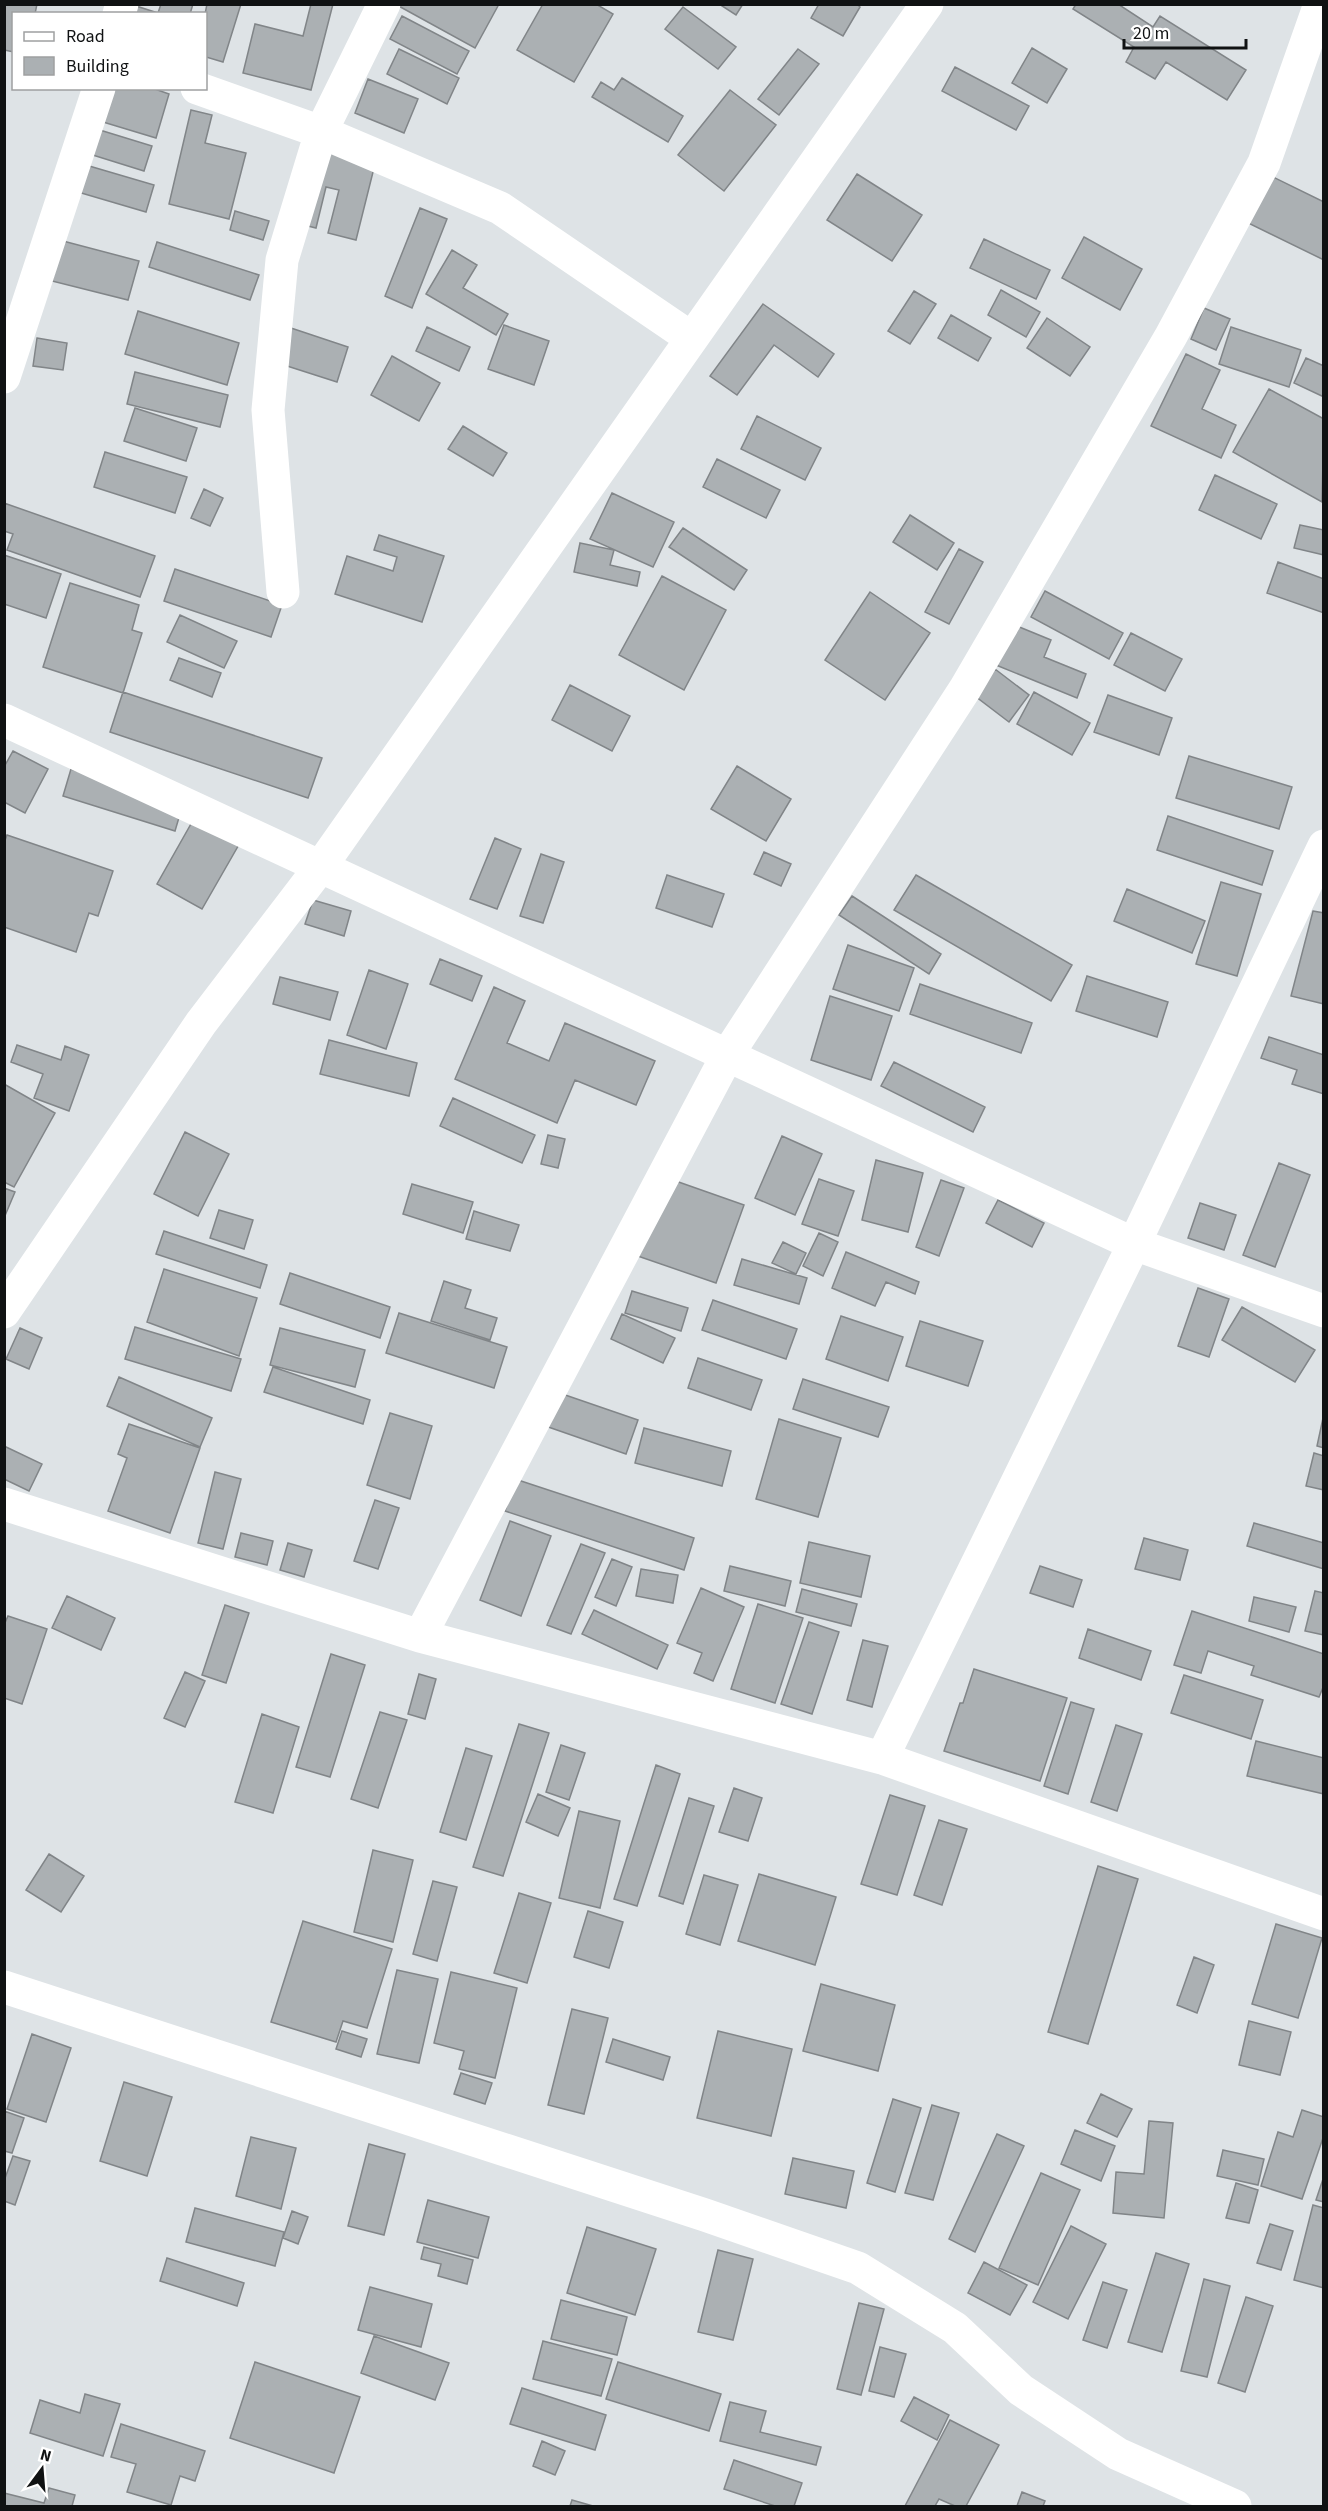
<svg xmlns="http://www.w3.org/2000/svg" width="1328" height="2511" viewBox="0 0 1328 2511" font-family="'Source Sans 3',sans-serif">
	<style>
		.building { fill: #abb0b3; stroke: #818588; stroke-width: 1.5 }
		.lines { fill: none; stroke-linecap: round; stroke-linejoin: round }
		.minor { stroke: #fff; stroke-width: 33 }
	</style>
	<rect width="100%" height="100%" fill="#dee3e6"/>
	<path class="building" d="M4 4H37L35 14H14V52L4 50Z
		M161 4H193L190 14H130L133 5 158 13Z
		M207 4H241L223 62 206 57 205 14Z
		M311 4H333L311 90 243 73 255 24 303 36Z
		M395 4H499L475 48Z
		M543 4H596L613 14 574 82 517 50Z
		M719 4H743L736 15Z
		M819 4H857L860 7 843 36 811 18Z
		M1076 4H1118L1153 27 1160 16 1246 70 1227 100 1166 62 1155 79 1126 62 1134 47 1073 9Z
		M683 7 736 47 718 69 665 29Z
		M402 16 469 51 457 74 390 39Z
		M1032 48 1067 69 1047 103 1012 83Z
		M399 49 459 78 447 104 387 74Z
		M798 49 819 64 779 115 758 99Z
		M955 67 1029 106 1016 130 942 91Z
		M622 78 683 116 668 142 592 97 601 82 614 90Z
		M368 79 418 99 404 133 355 113Z
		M102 88H152L169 94 156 138 93 119Z
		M730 90 776 125 724 191 678 155Z
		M191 110 212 115 205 143 246 153 229 219 169 204Z
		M90 127 152 146 144 171 83 152Z
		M314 149 375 164 356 240 328 233 339 190 326 187 316 228 296 223Z
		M79 163 154 185 146 212 71 190Z
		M857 174 922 215 892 261 827 220Z
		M1267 174 1324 202V260L1244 221Z
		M420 208 447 219 412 308 385 296Z
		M235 211 269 221 263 240 230 230Z
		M1084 237 1142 269 1120 310 1062 278Z
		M984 239 1050 270 1036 299 970 268Z
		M63 241 139 261 128 300 52 281Z
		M157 242 259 275 250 300 149 267Z
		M452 250 477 265 463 288 508 314 496 335 426 294Z
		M1001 290 1040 312 1026 337 988 315Z
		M914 291 936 304 910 344 888 331Z
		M763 304 834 354 818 377 774 345 737 395 710 376Z
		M1204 308 1230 319 1216 350 1191 339Z
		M138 311 239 343 227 385 125 354Z
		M951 315 991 338 978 361 938 338Z
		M1047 318 1090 347 1070 376 1027 348Z
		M270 321 348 347 337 382 259 357Z
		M504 325 549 341 534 385 488 369Z
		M427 327 470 347 459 371 416 351Z
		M1231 327 1301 350 1289 387 1219 364Z
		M37 338 67 343 63 370 33 366Z
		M1186 354 1220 370 1202 409 1236 425 1221 458 1151 426Z
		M392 356 440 383 419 421 371 395Z
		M1306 358 1324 366V397L1294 383Z
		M135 372 228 395 220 427 127 404Z
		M1269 389 1324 419 1322 502 1233 452Z
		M135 408 197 428 186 461 124 441Z
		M757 416 821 448 805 480 741 449Z
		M463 426 507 453 493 476 448 449Z
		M105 452 187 477 175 513 94 487Z
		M717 459 780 490 766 518 703 487Z
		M1215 475 1277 504 1261 539 1199 510Z
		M204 489 223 498 210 526 191 518Z
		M612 493 674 522 653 567 590 539Z
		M4 503 155 556 140 597 7 550 13 534 4 531Z
		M910 515 954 543 937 570 893 542Z
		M1300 525 1324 530V555L1294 548Z
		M683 528 747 570 734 590 669 547Z
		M379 535 444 556 422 622 335 594 347 556 393 571 397 557 374 550Z
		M580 543 614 550 610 565 640 572 637 586 574 572Z
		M959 549 983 562 949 624 925 612Z
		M4 555 61 574 46 618 4 604Z
		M1278 562 1324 579V613L1267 593Z
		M175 569 282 605 271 637 164 601Z
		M662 576 726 610 684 690 619 655Z
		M70 583 139 605 132 630 142 633 123 693 43 667Z
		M1045 591 1123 633 1109 659 1031 617Z
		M870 592 930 633 885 700 825 660Z
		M180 615 237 641 224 668 167 642Z
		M1012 624 1051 640 1044 657 1086 674 1077 698 996 665Z
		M1131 633 1182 659 1165 691 1114 665Z
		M179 658 221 673 212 697 170 680Z
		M995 669 1029 695 1009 722 975 696Z
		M570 685 630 716 612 751 552 720Z
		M123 692 322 758 308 798 110 732Z
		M1034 692 1090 723 1072 755 1017 724Z
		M1108 695 1172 718 1159 755 1094 732Z
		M13 751 48 769 25 813 4 802V767Z
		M1189 756 1292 787 1279 829 1176 798Z
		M737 766 791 799 766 841 711 809Z
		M71 769 183 804 175 831 63 796Z
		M200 808 245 834 202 909 157 884Z
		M1168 816 1273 851 1262 885 1157 850Z
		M7 835 113 871 98 916 89 913 76 952 4 927V843Z
		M495 838 521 849 497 909 470 899Z
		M764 852 791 864 781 886 754 874Z
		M541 854 564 862 543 923 520 916Z
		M667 875 724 894 712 927 656 908Z
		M916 875 1072 965 1051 1001 894 910Z
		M1221 882 1261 894 1237 976 1196 964Z
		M1127 889 1205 921 1192 953 1114 921Z
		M852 896 941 954 929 974 839 915Z
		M313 900 351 911 344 936 305 924Z
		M1313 911 1324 913V1004L1291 996Z
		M848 945 914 968 899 1011 833 989Z
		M440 959 482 976 472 1001 430 984Z
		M369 970 408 984 386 1049 347 1035Z
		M1087 976 1168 1002 1157 1037 1076 1011Z
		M280 977 338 992 330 1020 273 1004Z
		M920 984 1032 1023 1021 1053 910 1014Z
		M494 987 525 1001 507 1043 549 1061 565 1023 655 1061 636 1105 575 1080 557 1123 455 1079Z
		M830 996 892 1016 871 1080 811 1060Z
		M1269 1037 1324 1055V1094L1292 1084 1297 1070 1261 1058Z
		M329 1040 417 1063 409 1096 320 1074Z
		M17 1045 61 1060 65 1046 89 1055 69 1111 34 1098 43 1074 11 1062Z
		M894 1062 985 1107 973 1132 881 1086Z
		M4 1084 55 1113 14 1187 4 1182Z
		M453 1098 535 1135 522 1163 440 1126Z
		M185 1132 229 1154 198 1216 154 1194Z
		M548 1135 565 1139 558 1168 541 1164Z
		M782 1136 822 1154 795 1215 755 1198Z
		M876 1160 923 1173 908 1232 862 1220Z
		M1279 1163 1310 1175 1275 1267 1243 1255Z
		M653 1173 744 1205 716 1283 629 1253Z
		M819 1179 854 1191 838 1236 802 1224Z
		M941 1180 964 1188 939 1256 916 1247Z
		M412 1184 473 1202 463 1233 403 1214Z
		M4 1188 15 1192 4 1218Z
		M998 1200 1044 1223 1032 1247 986 1223Z
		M1200 1203 1236 1215 1224 1250 1188 1238Z
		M219 1210 253 1220 244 1249 210 1238Z
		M474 1211 519 1225 510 1251 466 1239Z
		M164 1231 267 1265 260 1288 156 1254Z
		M819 1233 838 1242 823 1276 803 1266Z
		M783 1242 806 1253 796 1274 772 1263Z
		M846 1252 919 1282 915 1294 886 1282 875 1306 832 1288Z
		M742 1259 807 1278 799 1304 734 1285Z
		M164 1269 257 1298 239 1356 147 1322Z
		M290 1273 390 1307 380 1338 280 1304Z
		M444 1281 471 1290 465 1308 497 1318 490 1340 431 1321Z
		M1198 1288 1229 1299 1209 1357 1178 1346Z
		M632 1291 688 1308 681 1331 625 1313Z
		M713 1300 797 1329 786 1359 702 1330Z
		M1242 1307 1315 1350 1295 1382 1222 1340Z
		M399 1313 507 1347 494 1388 386 1353Z
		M622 1314 675 1338 663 1363 611 1339Z
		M841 1316 903 1337 888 1381 826 1359Z
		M920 1321 983 1341 968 1386 906 1366Z
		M135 1327 241 1359 231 1391 125 1359Z
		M20 1328 42 1338 29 1369 6 1359Z
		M280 1328 365 1350 355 1387 270 1365Z
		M698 1358 762 1380 751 1410 688 1388Z
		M273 1367 370 1400 363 1424 264 1392Z
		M119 1377 212 1418 200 1447 107 1406Z
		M803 1379 889 1407 878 1437 793 1409Z
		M542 1387 638 1420 626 1454 531 1421Z
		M390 1413 432 1426 410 1499 367 1485Z
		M1323 1418H1324V1448L1317 1446Z
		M779 1419 841 1438 818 1517 756 1499Z
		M129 1424 200 1448 170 1533 108 1511 127 1458 118 1454Z
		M644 1428 731 1451 722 1486 635 1463Z
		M4 1446 42 1464 29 1491 4 1479Z
		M1314 1453 1324 1456V1490L1306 1486Z
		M215 1472 241 1479 223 1549 198 1543Z
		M515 1479 694 1538 684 1570 505 1511Z
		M375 1500 399 1508 378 1569 354 1561Z
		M510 1521 551 1536 521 1616 480 1600Z
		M1254 1523 1324 1543V1569L1247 1546Z
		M241 1533 273 1541 267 1565 235 1557Z
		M1144 1538 1188 1550 1180 1580 1135 1569Z
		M809 1542 870 1556 861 1597 800 1583Z
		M288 1543 312 1550 304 1577 280 1570Z
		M581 1544 605 1553 571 1634 547 1625Z
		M612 1559 632 1567 616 1606 595 1597Z
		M730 1566 791 1581 785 1606 724 1591Z
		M1040 1566 1082 1580 1073 1607 1030 1593Z
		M641 1569 678 1575 673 1603 636 1596Z
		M701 1588 744 1607 713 1681 694 1673 702 1653 677 1643Z
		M802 1589 857 1604 851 1626 796 1612Z
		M1315 1591 1324 1593V1635L1305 1631Z
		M67 1596 115 1618 101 1650 52 1628Z
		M1254 1597 1296 1607 1289 1632 1249 1621Z
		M758 1604 803 1618 775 1703 731 1689Z
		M225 1605 249 1613 226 1683 202 1675Z
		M594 1610 668 1645 657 1669 582 1634Z
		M1192 1611 1324 1654V1685L1319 1697 1251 1675 1254 1666 1208 1651 1201 1673 1174 1665Z
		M8 1616 47 1629 22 1704 4 1698V1625Z
		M809 1622 839 1632 812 1714 781 1704Z
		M1088 1629 1151 1651 1141 1680 1079 1658Z
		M863 1640 888 1646 872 1707 847 1700Z
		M331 1654 365 1665 330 1777 296 1767Z
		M974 1669 1067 1698 1040 1781 944 1751 960 1703H963Z
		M185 1672 205 1681 185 1727 164 1718Z
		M419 1674 436 1679 425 1719 408 1714Z
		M1184 1675 1263 1700 1251 1739 1171 1713Z
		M1071 1702 1094 1709 1068 1794 1044 1786Z
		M380 1712 407 1720 378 1808 351 1799Z
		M262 1714 299 1727 273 1813 235 1802Z
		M519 1724 549 1733 503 1876 473 1867Z
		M1116 1725 1142 1734 1117 1811 1091 1802Z
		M1256 1741 1324 1758V1794L1247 1776Z
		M561 1745 585 1753 569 1800 546 1792Z
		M466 1748 492 1756 466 1840 440 1832Z
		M656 1765 680 1774 637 1906 614 1899Z
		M734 1788 762 1798 748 1841 719 1832Z
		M538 1794 570 1808 558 1836 526 1822Z
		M890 1795 925 1806 897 1895 861 1884Z
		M689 1798 714 1806 683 1904 659 1896Z
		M579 1811 620 1821 600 1908 559 1898Z
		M939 1820 967 1829 942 1905 914 1895Z
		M373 1850 413 1860 393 1942 354 1932Z
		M49 1854 84 1876 61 1912 26 1890Z
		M1098 1866 1138 1879 1088 2044 1048 2032Z
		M759 1874 836 1897 815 1965 738 1941Z
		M704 1875 738 1885 720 1945 686 1934Z
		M433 1881 457 1887 437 1961 413 1954Z
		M519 1893 551 1903 527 1983 494 1973Z
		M588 1911 623 1922 609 1968 574 1957Z
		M303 1921 392 1949 367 2028 343 2021 336 2042 271 2022Z
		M1276 1924 1322 1938 1298 2018 1252 2004Z
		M1194 1957 1214 1965 1197 2013 1177 2005Z
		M397 1970 438 1979 419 2063 377 2054Z
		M451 1972 517 1988 495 2078 459 2069 464 2051 434 2043Z
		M821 1984 895 2005 878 2071 803 2051Z
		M572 2009 608 2018 584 2114 548 2105Z
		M1249 2021 1291 2032 1280 2075 1239 2065Z
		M342 2031 367 2039 361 2057 336 2049Z
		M718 2031 792 2049 771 2136 697 2118Z
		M32 2034 71 2048 46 2122 7 2109Z
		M613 2039 670 2057 663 2080 606 2062Z
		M461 2073 492 2083 485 2104 454 2094Z
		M124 2082 172 2097 147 2176 100 2161Z
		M1101 2094 1132 2109 1117 2137 1087 2123Z
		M893 2099 921 2108 895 2192 867 2183Z
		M932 2105 959 2113 933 2200 905 2193Z
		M1302 2110 1324 2117V2135L1302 2199 1261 2186 1278 2132 1293 2137Z
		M4 2111 24 2118 12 2153 4 2151Z
		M1149 2121 1173 2123 1164 2218 1113 2213 1116 2172 1144 2174Z
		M1075 2130 1115 2146 1101 2181 1061 2164Z
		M997 2134 1024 2146 975 2252 949 2239Z
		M251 2137 296 2148 281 2209 236 2196Z
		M369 2144 405 2154 384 2235 348 2226Z
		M1223 2150 1264 2159 1258 2185 1217 2176Z
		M13 2156 30 2161 15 2205 4 2201V2181Z
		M793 2158 854 2171 846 2208 785 2194Z
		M1041 2173 1080 2190 1038 2285 999 2268Z
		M1324 2176V2202L1316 2200Z
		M1236 2183 1258 2190 1249 2223 1226 2218Z
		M428 2200 489 2217 478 2258 417 2242Z
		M1313 2205 1324 2208V2288L1294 2280Z
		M195 2208 284 2232 275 2266 186 2242Z
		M292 2211 308 2217 298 2244 283 2238Z
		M1270 2224 1293 2231 1281 2270 1257 2263Z
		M1071 2226 1106 2244 1068 2319 1033 2302Z
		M587 2227 656 2249 635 2315 567 2293Z
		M424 2247 473 2260 467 2284 438 2276 441 2264 421 2259Z
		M718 2250 753 2259 733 2340 698 2332Z
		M1156 2253 1189 2264 1162 2352 1128 2342Z
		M167 2258 244 2283 237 2306 160 2281Z
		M984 2262 1027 2285 1010 2315 968 2293Z
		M1204 2279 1230 2286 1207 2377 1181 2371Z
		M1103 2282 1127 2290 1107 2348 1083 2340Z
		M370 2287 432 2304 421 2347 358 2330Z
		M1246 2297 1273 2306 1245 2392 1218 2383Z
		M561 2300 627 2317 617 2355 551 2339Z
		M859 2303 884 2309 861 2395 837 2389Z
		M374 2336 449 2363 435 2400 361 2373Z
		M543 2341 612 2359 601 2396 533 2379Z
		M880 2347 906 2354 894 2397 869 2391Z
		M255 2362 360 2397 334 2473 230 2438Z
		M618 2362 721 2394 709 2431 606 2399Z
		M522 2388 606 2415 595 2450 510 2424Z
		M85 2394 120 2404 103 2456 30 2433 40 2400 80 2413Z
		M914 2397 949 2415 937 2440 901 2421Z
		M730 2402 766 2411 760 2432 821 2447 816 2465 720 2441Z
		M950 2420 999 2445 966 2506H955L939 2499 935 2506H905Z
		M121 2424 205 2451 195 2481 180 2476 171 2505 127 2492 136 2464 111 2457Z
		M542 2441 565 2451 555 2475 533 2466Z
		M734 2460 802 2483 794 2506H775L724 2489Z
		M49 2488 75 2495 72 2506H4V2493L44 2503Z
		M1022 2492 1045 2501 1043 2506H1017Z
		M572 2500 593 2506H570Z"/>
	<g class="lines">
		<path class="minor" d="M119 14 122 4
			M197 88 321 132 500 208 691 338
			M4 377 99 88
			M283 592 268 410 282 260 321 132 384 4
			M4 720 1134 1244 1324 1311
			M4 1312 201 1023 321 866 927 4
			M4 1504 420 1636 882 1758 1324 1914
			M420 1636 728 1054 965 689 1171 336 1264 163 1320 4
			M882 1758 1134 1244 1324 846
			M4 1987 705 2215 858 2268 955 2328 1021 2390 1118 2454 1235 2506"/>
	</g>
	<rect width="1328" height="2511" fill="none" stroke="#101213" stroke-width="12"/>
	<rect x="12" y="12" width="195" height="78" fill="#ffffff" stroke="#9fa0a1" stroke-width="1.5"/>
	<rect x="24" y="32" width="30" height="9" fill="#ffffff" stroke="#9fa0a1" stroke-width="1.5"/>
	<text x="66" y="42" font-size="18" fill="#101213">Road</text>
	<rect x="24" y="57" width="30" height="18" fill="#abb0b3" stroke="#9fa0a1" stroke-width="1.5"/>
	<text x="66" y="72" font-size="18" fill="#101213">Building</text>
	<g transform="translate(42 2469) rotate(16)" stroke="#ffffff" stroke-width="4.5" paint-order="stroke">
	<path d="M0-4.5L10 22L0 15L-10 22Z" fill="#101213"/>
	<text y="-9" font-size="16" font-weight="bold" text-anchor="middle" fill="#101213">N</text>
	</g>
	<path d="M1124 39v9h122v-9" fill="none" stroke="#101213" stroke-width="3"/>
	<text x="1133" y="39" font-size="18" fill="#101213" stroke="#ffffff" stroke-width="4.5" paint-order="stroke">20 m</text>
</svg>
